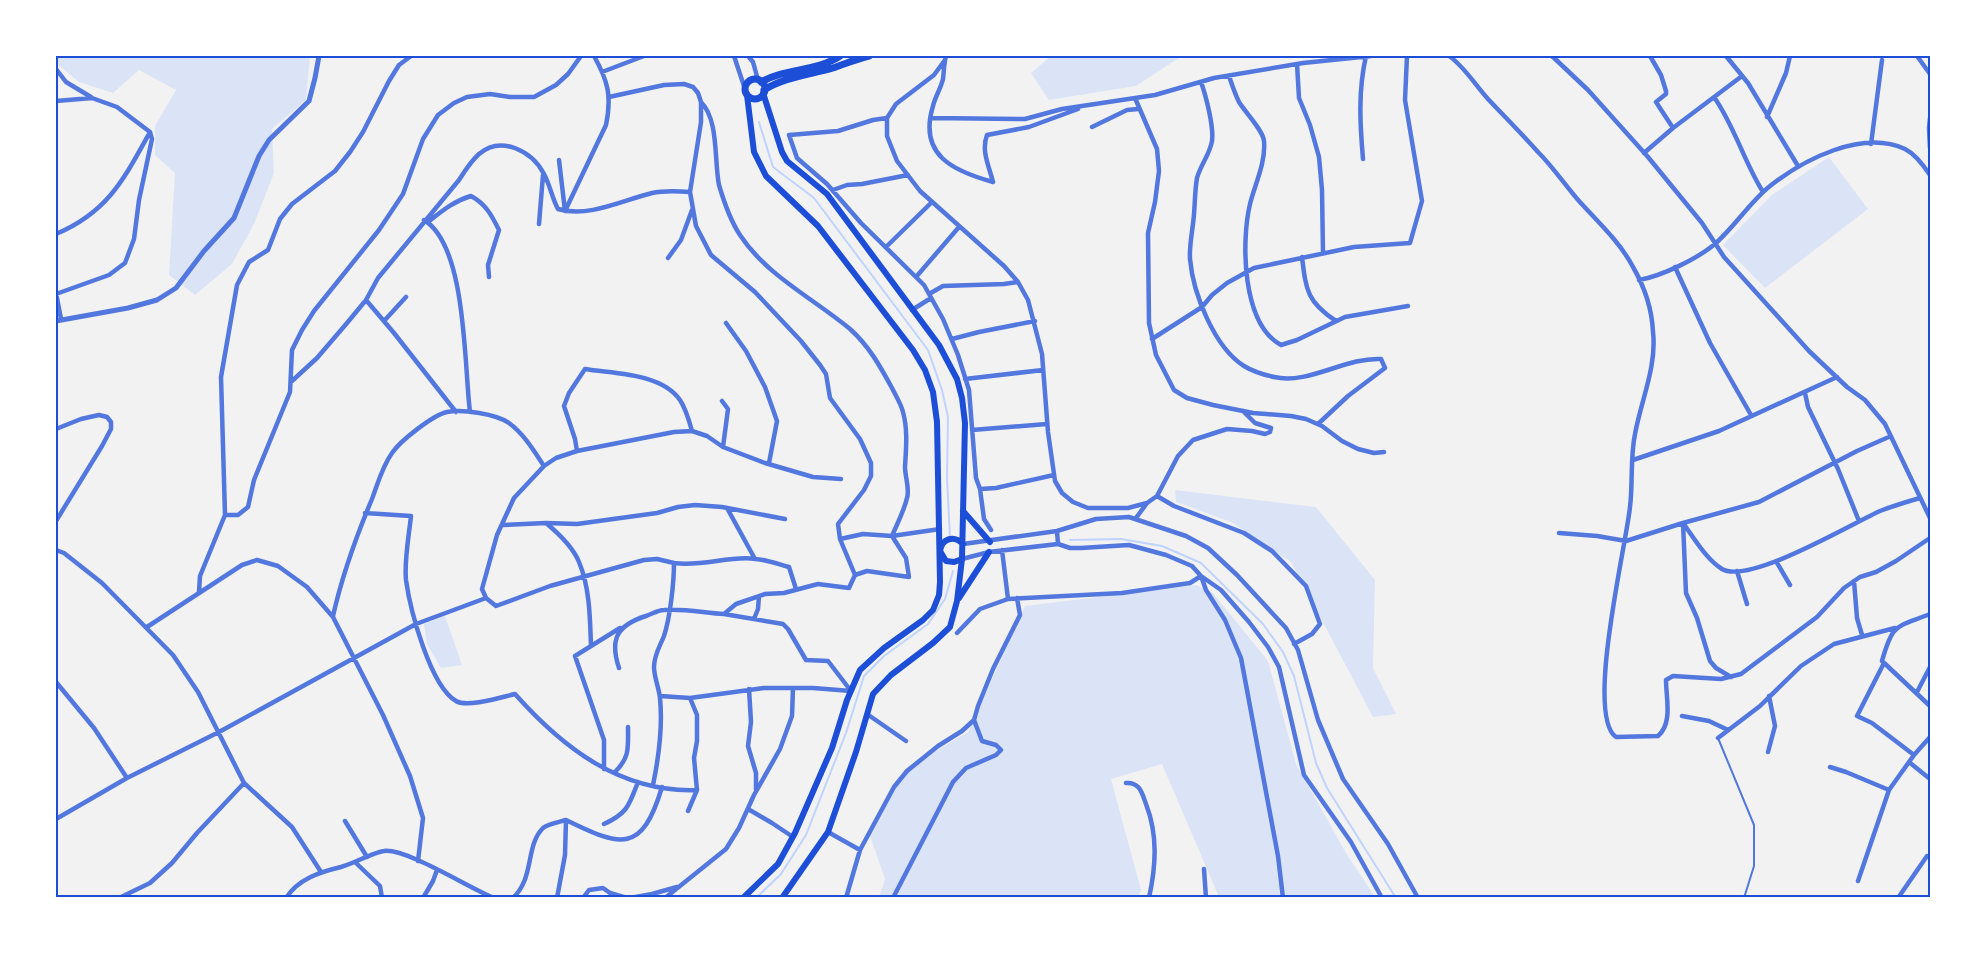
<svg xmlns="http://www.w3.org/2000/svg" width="1986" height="953" viewBox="0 0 1986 953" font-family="Raleway,sans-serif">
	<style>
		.green { fill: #dbe4f7 }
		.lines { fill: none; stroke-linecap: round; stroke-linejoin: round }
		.stream { stroke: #bfd3fe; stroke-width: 2 }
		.service { stroke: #5277de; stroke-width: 2 }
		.minor { stroke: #5277de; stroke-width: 4.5 }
		.tertiary { stroke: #5277de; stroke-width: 5 }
		.secondary { stroke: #1d4ed8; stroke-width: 6 }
		.primary { stroke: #1d4ed8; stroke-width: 7 }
		.neatline { fill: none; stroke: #1d4ed8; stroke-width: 2 }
	</style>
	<rect width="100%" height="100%" fill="#f2f2f2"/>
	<path class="green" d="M56 56H310L306 100 272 129 274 173 254 224 232 264 195 295 169 275 175 173 155 155V126L176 90 139 70 113 93 79 82 56 63Z
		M1051 56H1182L1136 86 1049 100 1031 73Z
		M1829 157 1868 209 1765 288 1723 245 1772 195Z
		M1175 490 1316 507 1375 580 1373 668 1396 714 1373 717 1291 562 1231 522 1176 502Z
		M1196 585 1213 593 1268 661 1296 764 1346 853 1375 897H1219L1162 764 1111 779 1141 890 1138 897H879L885 879 870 836 906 768 968 732 1025 606Z
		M445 616 462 665 441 668 427 644 424 624Z"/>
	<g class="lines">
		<path class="stream" d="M759 122 773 167 814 198 928 350 942 390 948 417 947 479 950 537
			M1070 540 1121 539 1162 546 1201 563 1263 624 1283 652 1294 676 1316 763 1327 788 1396 898
			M756 898 781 874 806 835 846 733 864 676 884 656 928 624 945 599 953 571"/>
		<path class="service" d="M1718 738 1754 825V866L1744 898"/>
		<path class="minor" d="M734 56 746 92
			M748 56 753 62 758 80
			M946 56C944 63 944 71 943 79 941 88 935 97 933 106 918 155 953 171 993 182
			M1449 56C1464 66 1476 86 1488 99 1505 117 1522 134 1538 152 1553 167 1565 185 1579 201 1598 222 1620 242 1633 267 1644 286 1652 310 1653 332 1657 366 1641 401 1635 434 1630 458 1633 483 1630 507 1626 546 1585 715 1616 737L1658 736C1673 723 1666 698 1666 680L1673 676 1721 679 1741 674 1817 617 1844 588 1860 577 1876 572 1896 561 1930 538
			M1552 56 1588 90 1648 157 1702 223 1724 257 1809 351 1847 387 1865 400 1885 424 1930 518
			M1726 56 1748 83 1798 166
			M1917 56 1930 74
			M945 60 934 75 896 104 887 118V136L897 161 920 191 1004 266 1018 282 1028 300 1042 354 1048 432 1055 481 1062 493 1073 502 1088 508H1128L1147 503
			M1297 64 1299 98 1310 125 1319 157 1322 190 1323 253
			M56 69 66 82 91 97
			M602 72 644 56
			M1229 76C1232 85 1235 94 1239 102 1245 112 1263 130 1264 141 1266 162 1255 184 1250 204 1241 242 1242 324 1281 345L1297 340 1345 317 1408 306
			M1201 82C1206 96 1214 127 1212 141 1210 154 1201 164 1197 178 1195 189 1195 202 1194 214 1193 229 1189 245 1190 259 1193 293 1214 347 1244 366 1252 371 1265 375 1274 377 1309 385 1345 357 1381 359L1385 368 1348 396 1318 424
			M609 97 664 85 684 84 693 87 698 93 701 102V122L690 192 696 226 711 255 755 292 801 341 820 365 826 374 830 398 860 439 871 463V476L864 490 838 524 840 539 855 575 849 588 818 584 784 593 765 594 736 604 724 614C705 613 683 608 664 610 658 610 652 614 646 616 618 625 609 638 619 668
			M1714 97C1735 127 1744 162 1763 192
			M1135 98 1157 149 1159 171 1155 202 1148 233 1149 323 1156 355 1174 390 1187 398 1213 405 1253 413 1291 416 1306 419 1322 426 1342 441 1358 449 1374 453 1384 452
			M56 101 92 98 117 107 150 132
			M701 102C719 120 714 160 719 185 724 202 730 220 740 235 766 275 814 299 850 329 869 346 880 366 892 388 896 396 901 404 903 412 908 430 906 449 905 467 905 477 910 489 907 498 904 511 897 524 892 536
			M1767 117 1786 73 1790 56
			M887 118 873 120 838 131 789 135 797 158 827 184 861 223 924 285 943 319 958 355 969 390 976 478 980 489 996 488 1054 475
			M931 118 1025 119 1062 109 1155 95 1214 78 1303 63 1371 56
			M1930 118 1929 128 1930 148
			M1092 127 1127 110 1138 109
			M1673 128 1742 76
			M1871 144 1882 60
			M1644 153 1673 128 1656 102 1666 94V91L1661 75 1650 56
			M1363 159C1360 124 1358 91 1366 56
			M559 160 565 211
			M993 182C989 166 981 151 987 135L1029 127 1078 109
			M833 190 847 185 862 184 908 175
			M565 211 606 125C612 96 608 81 594 56
			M424 220C467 246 464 366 470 412
			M428 222C442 211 454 201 471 196 486 204 492 216 499 230L488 265 489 277
			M539 224 543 175
			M56 234C108 212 124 179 150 132
			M886 247 932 202
			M1302 257C1306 290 1307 302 1336 321
			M668 258 681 240 692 210
			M1675 267 1710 343 1751 415
			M916 277 959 227
			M1639 280C1662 276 1699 258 1716 243 1736 225 1750 202 1770 186 1803 160 1862 129 1905 149 1915 154 1924 166 1930 175
			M56 293 61 319
			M56 294 109 275 125 263 134 239 139 200 152 139 150 132
			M929 294 943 286 1004 284 1018 282
			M366 300 394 333 456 412
			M912 310 931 298
			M384 321 406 297
			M726 323 746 351 765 387 777 421 769 463
			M952 339 979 332 1035 321
			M1152 339 1202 307 1212 295 1227 283 1254 268 1354 247 1410 243 1422 201 1405 100 1407 56
			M965 379 1043 370
			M292 381 317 358 347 323 366 300 378 278 459 180C465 171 470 162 479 154 501 135 532 151 544 174 550 185 552 198 558 209 589 218 623 200 652 193 665 190 678 191 690 192
			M1805 393 1808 407 1838 469 1859 521
			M722 401 728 409 723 447
			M56 429 81 419 99 415 107 417 111 422V429L102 446 56 521
			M972 430 1047 424
			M577 451 575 439 564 406 569 393 585 369C615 374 661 373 680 400 686 409 689 420 692 431
			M1633 460 1719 431 1837 377
			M980 489 984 519 991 530
			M1157 496 1174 506 1244 533 1272 551 1306 586 1320 624 1312 634 1294 644
			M727 508 755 559
			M365 513 411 516C409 535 404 561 406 580 410 609 430 686 456 701 467 708 502 697 515 694 563 748 621 793 697 790
			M225 515H238L248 507 254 480 290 392 292 350 302 330 314 311 379 230 403 194 423 139 438 115 454 103 467 97 490 94 510 97H534L556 85 568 74 581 56
			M1136 518 1147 503 1157 496 1178 456 1193 440 1227 429 1252 431 1265 434 1270 432 1271 428 1255 423 1243 411
			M546 523 577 524 657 513 678 507 695 505 722 507 785 519
			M502 525 546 523C558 533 573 547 579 562 590 588 590 619 591 646
			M1057 531 1058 544 1070 548H1081L1129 545 1166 555 1192 566 1201 576 1221 590 1249 622 1268 647 1279 667 1304 775 1351 842 1382 898
			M1559 533 1597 536 1626 541 1683 523C1694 538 1706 559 1722 569 1749 585 1851 524 1880 511 1893 506 1906 502 1920 498
			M840 539 863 534 892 536 940 529
			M963 544 1057 531 1096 519 1129 517 1186 536 1208 548 1237 575 1286 628 1298 650 1318 720 1343 779 1388 844 1418 898
			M56 550 64 553 102 583 173 655 198 692 244 783 292 827 321 872
			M1002 550 1008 599 1122 593 1190 583 1201 576 1206 590 1225 620 1241 658 1278 856 1283 898
			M962 559 989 552 1058 544
			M1776 561 1790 585
			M674 563 657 559 644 560 550 586 496 606 486 598 482 589 497 535 514 498 544 466 556 458 577 451 674 432 692 431 707 436 723 447 765 463 813 477 841 479
			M1737 571 1747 604
			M855 575 867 571 909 577 906 558 892 536
			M1854 581 1857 618 1862 635
			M199 592 200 576 225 515 221 377 237 285 249 262 268 250 280 219 292 204 335 171 350 152 363 132 389 81 399 65 411 56
			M724 614 783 624 788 629 806 660 828 661 851 691
			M1930 614C1896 628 1893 622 1882 661L1930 706
			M333 616C342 576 356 537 372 499 378 483 382 467 392 453 400 441 433 415 447 412 463 409 496 414 509 423 524 434 534 451 544 466
			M754 619 758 609 759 596
			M147 627 242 565 257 560 278 566 307 587 333 617 383 715 410 776 423 818 418 861
			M957 633 980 609 1008 599
			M1884 663 1857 716 1872 723 1914 755
			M1731 677 1716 668 1710 661 1697 618 1686 593 1683 523 1759 502 1857 451 1891 436
			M56 682 94 728 127 778
			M749 689 751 722 748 746 756 773V790
			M1917 692 1930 667
			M660 696 690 698 764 688H813L851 691
			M867 714 906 741
			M1682 716 1709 721 1728 730
			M1718 738 1760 706 1801 666 1834 644 1895 628
			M1768 752 1775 726 1769 696
			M1909 762 1930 779
			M1830 767 1846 772 1889 790
			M604 769V740L575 656 620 628
			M615 772C630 757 628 748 628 727
			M1126 783C1140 782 1142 793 1146 804 1158 835 1156 866 1149 898
			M653 785C659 756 663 728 660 698 659 688 654 677 654 667 654 655 660 646 664 636 670 618 674 583 674 563 703 567 730 555 756 559 767 560 778 564 789 567L796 589
			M748 809 772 823 793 837
			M688 811 697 790 694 758 697 741V715L690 698
			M56 819 127 778 219 732 416 624 486 598
			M345 821 367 857
			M604 824C628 813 629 805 638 782
			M828 832 860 850
			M356 863 380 886 382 898
			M1204 869 1206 898
			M1858 881 1889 790 1914 755 1930 737
			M119 898 150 883 172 863 197 833 244 783
			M286 898C298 879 320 872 341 867 353 864 374 852 384 851 406 848 469 888 494 898
			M423 898 433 881 437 870
			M513 898C535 877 525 846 543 828 548 824 559 822 566 820 621 847 642 854 662 787
			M557 898 565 855 566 820
			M583 898 589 890 603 888 610 893 627 898
			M630 898 652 894 677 887
			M665 898 726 849 739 828 754 795 780 749 792 716 793 688
			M846 898 860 850 894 787 907 771 938 746 962 731 974 720 978 706 993 669 1020 615 1017 598
			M893 898 953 782 966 768 996 755 1001 750 996 745 982 741 974 720
			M1898 898 1927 856"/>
		<path class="tertiary" d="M56 321 128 308 157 300 176 288 204 251 234 218 259 156 269 140 309 101 315 78 319 56"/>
		<path class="secondary" d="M763 93 782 152 787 161 827 194 939 345 957 379 962 398 965 423 962 559 957 601 950 627 933 643 891 675 873 694 856 752 828 832 782 898
			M963 511 990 542
			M962 559 954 562 946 561 940 551C942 538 954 535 963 544
			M959 598 989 552
			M743 898 778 864 795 833 832 748 847 700 860 670 884 648 923 620 933 610 939 595 940 582 937 422 933 392 925 370 913 350 818 226 766 176 754 152 747 95"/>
		<path class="primary" d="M745 89a10 10 0 1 1 20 0a10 10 0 1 1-20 0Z
			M761 82C785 68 816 72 840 56
			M764 90C785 77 809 75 833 68 845 64 856 59 869 56"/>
	</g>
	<rect width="1986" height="953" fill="none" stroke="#ffffff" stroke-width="114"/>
	<rect x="57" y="57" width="1872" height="839" class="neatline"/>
</svg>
